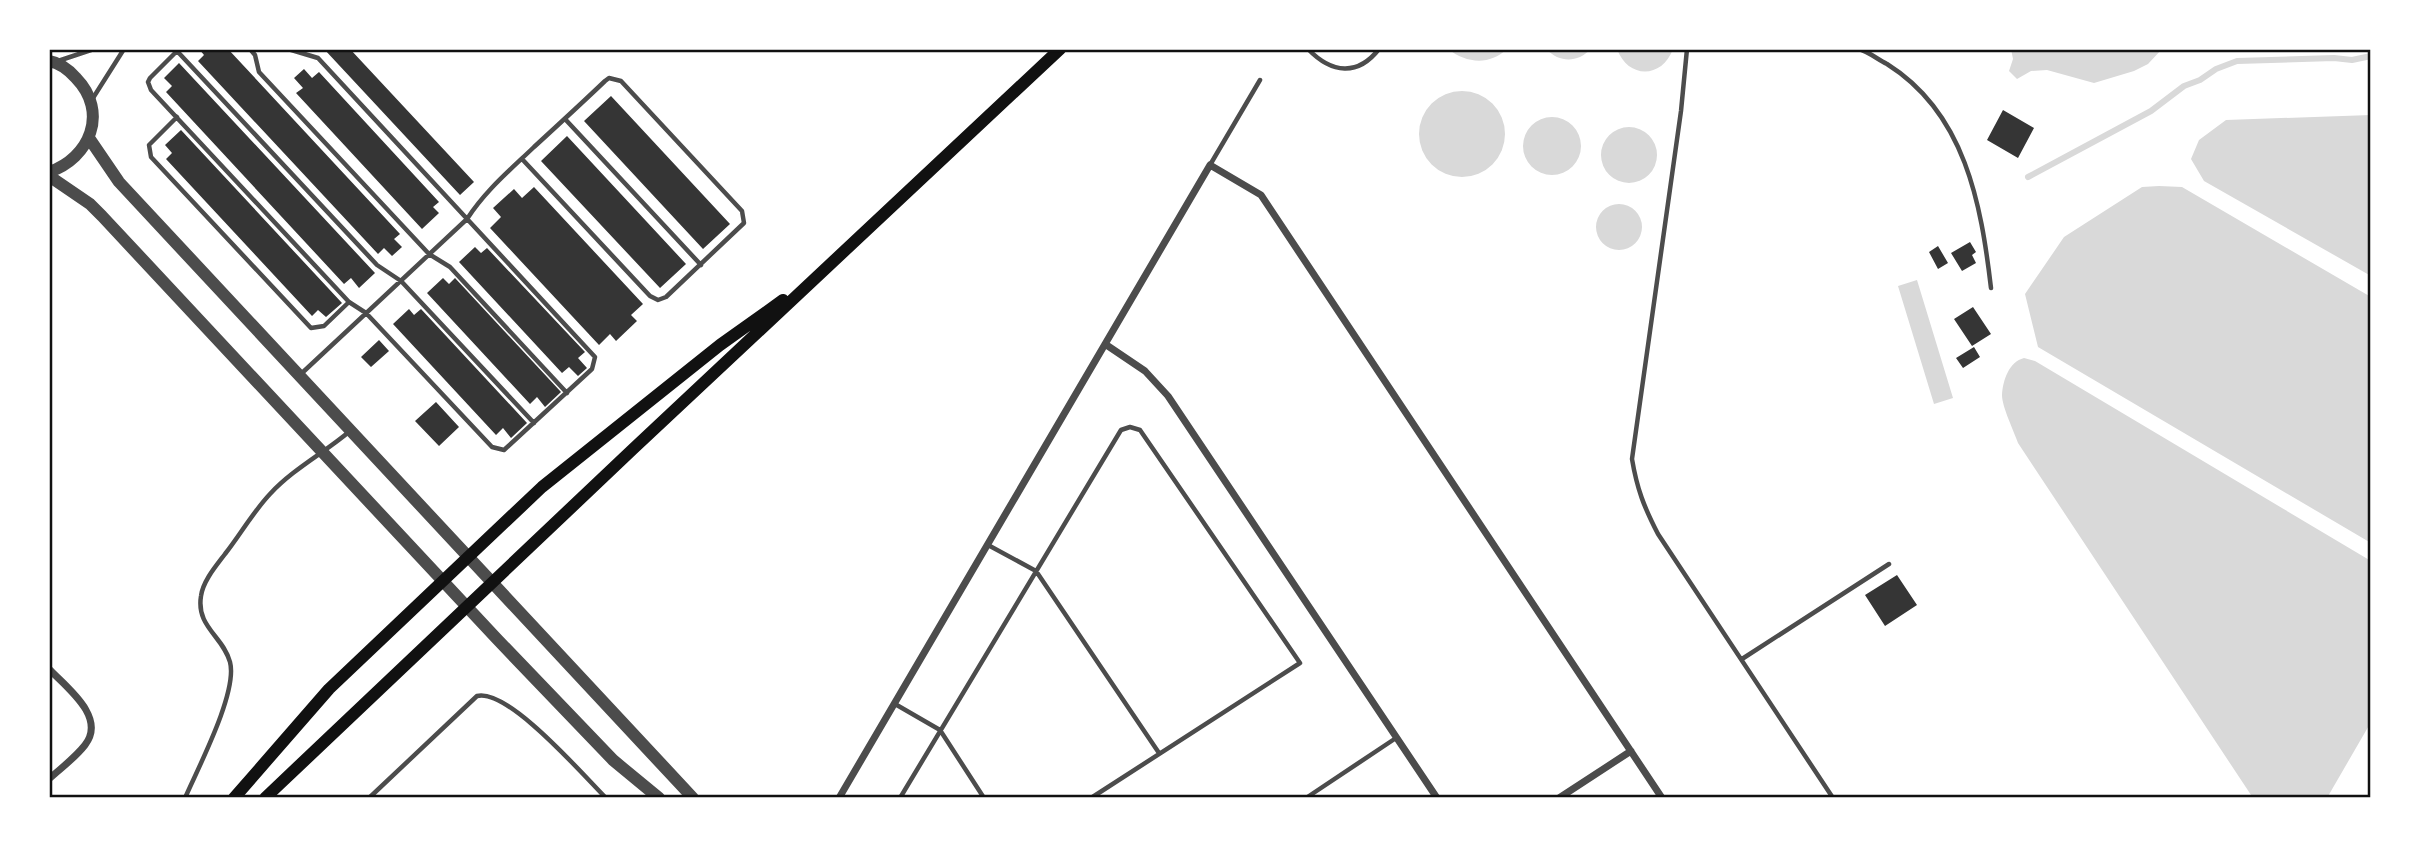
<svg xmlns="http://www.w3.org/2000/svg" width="2420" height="847" viewBox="0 0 2420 847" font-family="Quicksand,sans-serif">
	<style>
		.water { fill: #d9d9d9 }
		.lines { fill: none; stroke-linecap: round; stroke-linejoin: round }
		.stream { stroke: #d9d9d9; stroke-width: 6 }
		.building { fill: #353535 }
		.service { stroke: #4c4c4c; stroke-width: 4.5 }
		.minor { stroke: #4c4c4c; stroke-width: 7 }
		.tertiary { stroke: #4c4c4c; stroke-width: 12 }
		.secondary { stroke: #111; stroke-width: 12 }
		.neatline { fill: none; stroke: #111; stroke-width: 2.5 }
	</style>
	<rect width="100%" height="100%" fill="#fff"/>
	<path class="water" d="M1448 49H1507C1489 66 1466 63 1448 49Z
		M1546 49H1591C1577 63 1560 63 1546 49Z
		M1617 49H1673C1662 79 1628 79 1617 49Z
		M2011 49H2162L2148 64 2134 71 2094 83 2047 70 2031 71 2017 79 2009 71 2013 59Z
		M1419 134a43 43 0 1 1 86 0a43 43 0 1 1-86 0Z
		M2371 115V276L2204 181 2191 159 2199 140 2226 120Z
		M1523 146a29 29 0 1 1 58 0a29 29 0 1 1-58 0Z
		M1601 155a28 28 0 1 1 56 0a28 28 0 1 1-56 0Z
		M2159 186 2182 187 2371 297V543L2038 347 2025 294 2064 237 2142 187Z
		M1596 227a23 23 0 1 1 46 0a23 23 0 1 1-46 0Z
		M1917 280 1953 398 1934 404 1898 286Z
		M2024 358 2035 361 2371 561V722L2327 798H2253L2018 443C2014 431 2002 407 2002 395 2003 380 2009 362 2024 358Z"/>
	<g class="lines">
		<path class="stream" d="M2028 177 2151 111 2184 86 2200 80 2216 69 2237 61 2334 58 2352 60 2371 56"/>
	</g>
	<path class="building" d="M199 49H228L400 234 394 239 402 247 392 256 384 248 378 254 198 61 204 55Z
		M324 49H350L474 182 460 195Z
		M179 63 375 273 359 288 351 278 344 284 166 92 172 86 164 78Z
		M304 69 312 78 319 72 439 202 433 207 439 213 422 229 296 93 303 88 294 78Z
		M611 96 730 224 703 249 584 121Z
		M2003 110 2034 128 2018 158 1987 140Z
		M181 130 342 303 326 317 318 310 312 316 166 159 172 153 165 145Z
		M567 136 686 264 660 288 541 161Z
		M534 187 643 304 631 315 637 321 616 341 610 334 599 345 490 228 501 217 493 208 514 189 522 198Z
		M1970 242 1976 252 1972 255 1976 263 1962 271 1951 253Z
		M1938 246 1948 263 1938 269 1929 252Z
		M475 247 481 253 487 248 585 352 578 358 587 368 578 376 569 367 562 373 459 262Z
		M443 278 449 284 455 278 561 392 545 407 537 397 530 404 427 293Z
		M1973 307 1991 334 1972 346 1954 319Z
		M409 309 414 315 421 309 527 423 511 438 503 428 496 435 393 324Z
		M379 340 389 351 371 367 361 357Z
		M1974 347 1980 357 1963 368 1956 358Z
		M436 402 459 427 439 446 415 421Z
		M1897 575 1917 605 1885 626 1865 595Z"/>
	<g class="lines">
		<path class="service" d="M179 49 150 78 148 82 151 90 349 302 366 313 492 447 504 450 592 369 595 357 318 58 288 49
			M250 49 255 55 259 72 429 254 450 267 567 393
			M1308 49C1332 74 1358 76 1379 49
			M1687 49 1681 111 1632 459C1637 489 1644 507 1658 534L1833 798
			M1859 49C1869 52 1877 59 1887 64 1965 113 1981 203 1991 288
			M177 51 377 265 401 281 534 423
			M58 61 94 49
			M93 98 124 49
			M177 117 149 145 151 157 311 328 324 326 349 302
			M565 119 701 265
			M1210 165 1260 80
			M302 373 467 219C486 190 509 171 534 147 558 125 582 103 605 81L609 78 621 81 742 211 744 223 666 297 658 300 650 296 522 159
			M988 545 1036 571 1159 753
			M1742 659 1889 564
			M895 704 940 730 984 798
			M185 798C198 768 238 692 230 662 223 636 196 627 201 596 203 581 216 566 225 554 240 535 253 512 270 494 293 469 324 453 350 431
			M369 798 477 696C508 688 583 775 606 798
			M900 798 1121 430 1130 427 1140 430 1300 663 1091 798
			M1306 798 1396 738"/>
		<path class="minor" d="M1105 344 1145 371 1168 396 1437 798
			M49 669C66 687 107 717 85 745 75 758 61 768 49 779
			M839 798 1210 165 1261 195 1662 798
			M1559 798 1631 751"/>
		<path class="tertiary" d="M49 61C60 63 69 70 76 78 109 112 90 158 49 172
			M89 138 119 182 693 798
			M49 176 90 204 102 216 497 639 613 760 659 798"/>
		<path class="secondary" d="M234 798 329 689 542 487 720 345 783 300
			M265 798 633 449 1060 49"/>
	</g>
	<rect width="2420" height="847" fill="none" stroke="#ffffff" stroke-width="102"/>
	<rect x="51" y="51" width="2318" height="745" class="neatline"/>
</svg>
